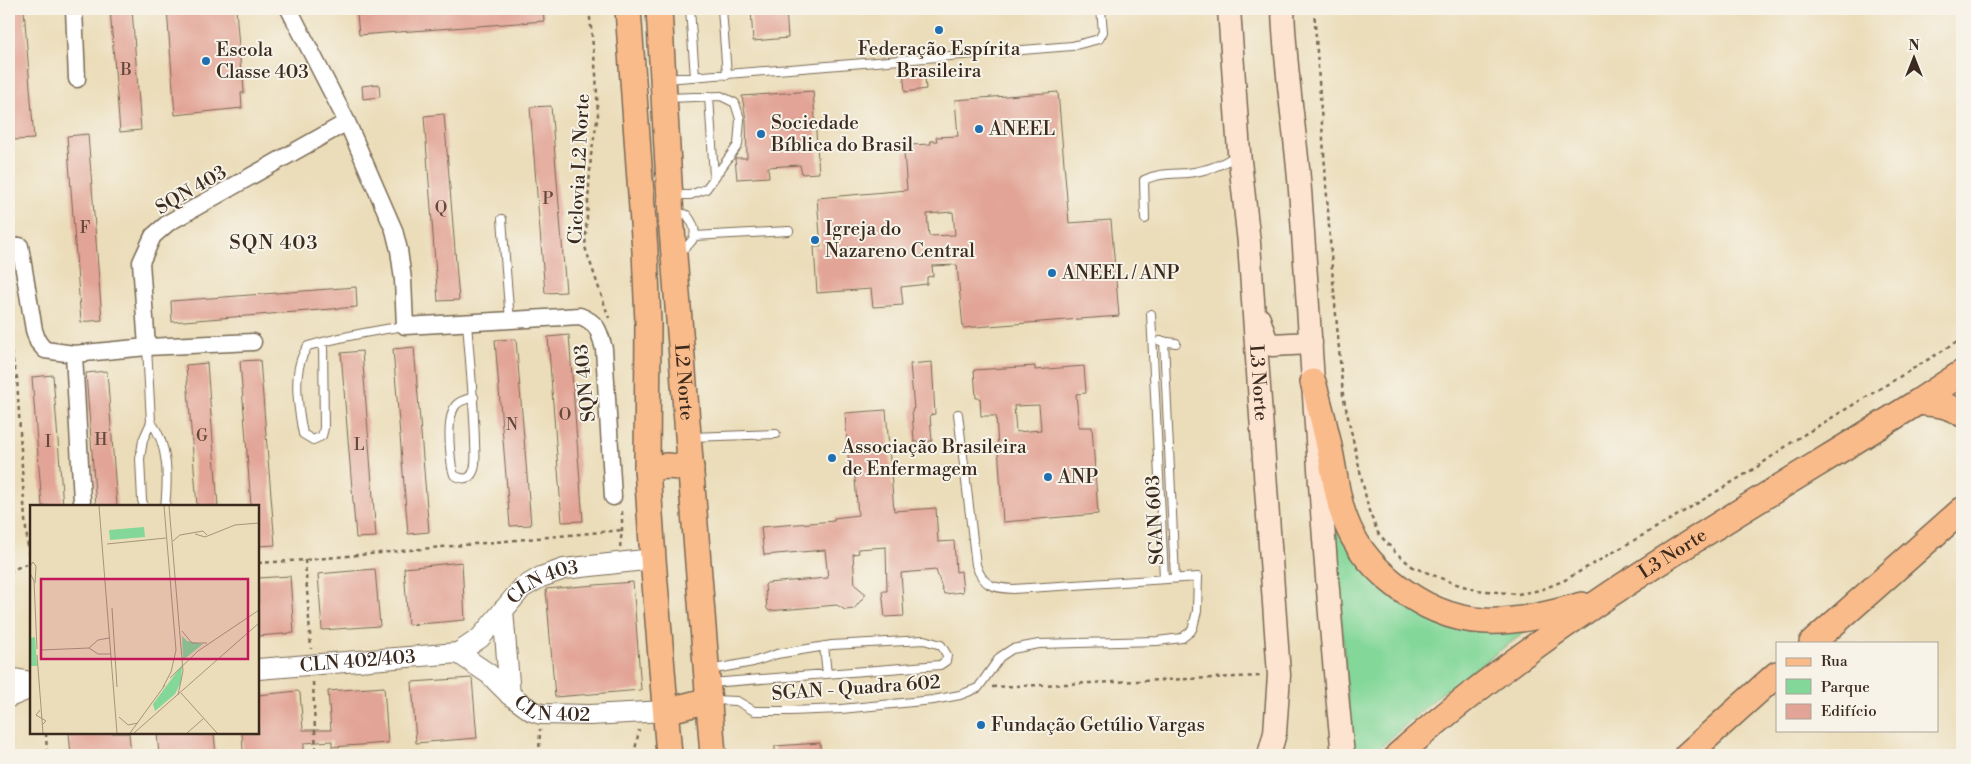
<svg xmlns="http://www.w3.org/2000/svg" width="1971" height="764" viewBox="0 0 1971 764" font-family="'Libre Bodoni',serif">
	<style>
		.green { fill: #82d799; stroke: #5e805c }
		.building { fill: #e2a496; fill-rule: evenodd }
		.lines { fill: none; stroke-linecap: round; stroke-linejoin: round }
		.service-casing { stroke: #796954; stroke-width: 10 }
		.minor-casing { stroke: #796954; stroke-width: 19 }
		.tertiary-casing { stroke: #796954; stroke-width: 22 }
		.secondary-casing { stroke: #796954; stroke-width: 25 }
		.primary-casing { stroke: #796954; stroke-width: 28 }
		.path { stroke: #796954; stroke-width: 2.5; stroke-dasharray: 4 4; stroke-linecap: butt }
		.service { stroke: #fff; stroke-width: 8 }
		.minor { stroke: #fff; stroke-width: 16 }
		.tertiary { stroke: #fff; stroke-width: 20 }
		.secondary { stroke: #fde4d1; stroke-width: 22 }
		.primary { stroke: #fabb8b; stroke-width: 25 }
		.poi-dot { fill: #1f6fb2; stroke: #f7f3e8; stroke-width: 2 }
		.labels { text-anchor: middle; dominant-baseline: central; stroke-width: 4; stroke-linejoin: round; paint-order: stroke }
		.number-label { font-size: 16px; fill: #65483c }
		.poi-label { font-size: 19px; fill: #3b2a1e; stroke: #f7f3e8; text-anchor: start }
		.street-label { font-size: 19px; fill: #3b2a1e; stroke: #f7f3e8 }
		.neighbourhood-label { font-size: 20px; letter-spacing: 1px; fill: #3b2a1e; stroke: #f7f3e8 }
		.inset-road { fill: none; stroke: #a5957b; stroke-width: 1 }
		.view { fill: #c2185b; fill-opacity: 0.15; stroke: #c2185b; stroke-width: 2.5 }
		.inset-edge { fill: none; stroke: #3b2a1e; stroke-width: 2.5 }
	</style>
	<rect width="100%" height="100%" fill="#f7f3e8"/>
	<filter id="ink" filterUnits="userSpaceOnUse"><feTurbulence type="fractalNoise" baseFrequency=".02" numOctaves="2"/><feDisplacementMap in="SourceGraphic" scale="10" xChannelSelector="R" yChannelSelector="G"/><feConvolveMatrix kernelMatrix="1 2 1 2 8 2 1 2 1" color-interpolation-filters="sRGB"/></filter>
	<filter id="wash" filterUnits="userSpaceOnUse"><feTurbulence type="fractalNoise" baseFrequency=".0096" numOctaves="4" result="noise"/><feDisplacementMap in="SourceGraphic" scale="20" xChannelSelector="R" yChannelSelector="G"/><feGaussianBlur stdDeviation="1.12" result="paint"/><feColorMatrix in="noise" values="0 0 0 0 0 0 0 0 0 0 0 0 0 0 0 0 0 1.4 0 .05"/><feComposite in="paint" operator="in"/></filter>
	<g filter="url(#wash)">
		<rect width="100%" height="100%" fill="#ebddb9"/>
		<path class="green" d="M1334 523 1418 607 1543 619 1439 695 1372 755H1352Z"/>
		<g id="blocks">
			<path class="building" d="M9 9H24L34 139 13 140 9 80Z
				M110 9H132L141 130 120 132Z
				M167 9H236L241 73H243L244 93H241L242 108 175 115Z
				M428 9H543L544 21 359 35 357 14Z
				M751 9H786L788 38 753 41Z
				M924 67 926 89 905 92 903 69Z
				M379 84 380 97 363 99 362 86Z
				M813 91 819 173 802 174 800 165 768 167 769 177 737 179 735 158H747L746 119 742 96Z
				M1058 92 1069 223 1111 220 1119 316 963 328 957 265 932 266 933 276 927 277V284L901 287 903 305 873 307 871 289 817 293 814 247H821L817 198 907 190 904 152H911L910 145 931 144 930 141H937L936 137 958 136 955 100ZM953 212 955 235 929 236 927 214Z
				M551 106 566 292 545 293 530 107Z
				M444 114 459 300 438 301 424 116Z
				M88 134 102 320 81 322 67 136Z
				M356 287 357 307 172 322 171 301Z
				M569 335 583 521 562 522 548 337Z
				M516 339 531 525 510 526 495 340Z
				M414 347 429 532 408 534 393 349Z
				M362 351 376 537 356 538 341 353Z
				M260 360 275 545 258 546V506H251L240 361Z
				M932 362 935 414 930 415 932 441 914 442 912 409H914L910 364Z
				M207 363 218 506H197L186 365Z
				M1035 366V370L1084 366 1086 393 1076 394 1079 427H1092L1098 514 1003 522 996 416H981L980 398H976L974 370ZM1039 405 1041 430 1016 432 1014 406Z
				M107 371 117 506H96L86 373Z
				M53 375 63 506H42L32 377Z
				M886 410 894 511 936 508 938 542 954 541 956 572 961 571 963 592 944 594 936 570 901 573 904 616 885 617 882 591H887L886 547 858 549 859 553 853 554 855 585 866 594 854 609 845 610 837 605 769 611 767 609 765 585 767 583 828 578 825 550 764 555 761 527 834 521V518L858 515 854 468H849L845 413Z
				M462 562 465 620 408 625 404 568Z
				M375 569 380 626 322 630 318 574Z
				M290 576 294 633 258 636V578Z
				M633 582 641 690 555 697 546 589Z
				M472 678 477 738 416 743 412 682Z
				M384 687 388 743 332 747V741L304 743V750H302V752L261 755H245L243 751 242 733H258V695L298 691 300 693 303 730H331L328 691Z
				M69 733H129L131 755H71Z
				M157 733H214L216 755H159Z
				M820 743 821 755H775V746Z"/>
		</g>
	</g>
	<g filter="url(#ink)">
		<use href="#blocks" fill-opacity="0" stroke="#796954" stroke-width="1"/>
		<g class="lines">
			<g class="service-casing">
				<path id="service" d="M690 9 695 77
					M722 9 727 75
					M667 79 1072 46 1099 39 1103 32 1101 9
					M709 96 714 177
					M668 98 721 96 735 103 740 119 738 145 706 189 690 195H674
					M674 211 687 215C700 232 696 242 678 252
					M502 219 510 321
					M1145 219 1144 180C1159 173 1172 174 1187 173 1204 171 1223 165 1236 155
					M694 236 789 231
					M1151 314 1164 578
					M467 323C470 363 474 402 475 442 475 451 477 464 473 472 469 481 461 479 454 475L452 468C450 453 446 417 456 405 460 400 468 399 474 397
					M1160 341 1176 343
					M1164 341 1175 578
					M323 342 324 428 322 436 313 440 303 434C298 407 291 369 308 346 340 337 372 331 405 326
					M151 422C169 445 168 479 165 507
					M691 437 776 434
					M144 507 142 500 140 459 143 440 151 422 147 347
					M824 646 827 674
					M709 670 753 662 777 654 832 645 924 640 941 645 947 655 946 661 940 665 711 683
					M713 700 737 701 754 711H790L841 709 933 700 960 695 978 688 1000 657 1012 649 1039 644 1157 641 1182 638 1191 631 1193 627 1197 611 1198 577 1013 589C993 588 983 586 976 565L958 414"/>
			</g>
			<g class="minor-casing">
				<path id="minor" d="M74 9 77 79
					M289 9 347 122 394 230 399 250 403 280 405 326 580 316C598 323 599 331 604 349L613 497
					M20 246 34 330 38 342 45 350 74 354 147 347 253 342
					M147 347 141 262 153 236 168 223 347 122
					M74 354 82 501"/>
			</g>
			<g class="tertiary-casing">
				<g id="tertiary">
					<path d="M503 610 510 695"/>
					<path id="s1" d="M458 653 489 674 510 695 532 711 541 714 590 715 666 711"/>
					<path id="s2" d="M258 669 458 653 480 638 522 588 541 577 564 569 653 559"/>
					<path d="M9 678 31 682"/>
					<path d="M9 697 31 688"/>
				</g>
			</g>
			<g class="secondary-casing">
				<g id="secondary">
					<path id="s3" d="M1229 9 1239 152 1249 243 1279 675 1275 733 1269 755"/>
					<path d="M1283 9C1285 74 1297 139 1301 204 1314 388 1324 572 1343 755"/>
					<path d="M1259 319 1266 340 1272 345 1311 343"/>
				</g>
			</g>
			<g class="primary-casing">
				<g id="primary">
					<path d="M628 9 645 251 648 323 647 468 653 559 669 755"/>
					<path id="s4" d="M659 9 671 217 713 755"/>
					<path d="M1313 382C1320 406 1326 430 1331 456 1335 476 1337 499 1345 519 1354 544 1371 565 1392 582 1454 634 1509 626 1582 605"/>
					<path d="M1918 402C1934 404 1950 404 1962 414"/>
					<path d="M647 468 667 466 691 468"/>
					<path d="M1812 643 1962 510"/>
					<path d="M666 711 709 700"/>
					<path id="s5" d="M1398 755C1555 616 1740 513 1918 402L1962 373"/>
					<path d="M1687 755 1777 674"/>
				</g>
			</g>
			<path class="path" d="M589 9 596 74 598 115 591 155 585 247 609 318
				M1314 9 1332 269 1343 395 1369 511 1378 533 1395 552 1413 567 1453 583 1476 590 1518 594 1541 590 1565 580 1678 515 1757 467 1795 440 1962 339
				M9 344 17 378 25 520 31 574
				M620 547 622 530V507
				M305 560 311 649
				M258 563 305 560 622 530
				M9 572 23 565 30 564
				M313 682 316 755
				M992 687 1261 676
				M46 733 47 755
				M539 755 540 729
				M634 755 639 730"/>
			<use href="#service" class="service"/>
			<use href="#minor" class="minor"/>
			<use href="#tertiary" class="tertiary"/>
			<use href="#secondary" class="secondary"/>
			<use href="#primary" class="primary"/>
		</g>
	</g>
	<g class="poi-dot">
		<circle cx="939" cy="30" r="5"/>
		<circle cx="206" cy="61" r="5"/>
		<circle cx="979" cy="129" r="5"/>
		<circle cx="761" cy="134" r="5"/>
		<circle cx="815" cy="240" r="5"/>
		<circle cx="1052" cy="273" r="5"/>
		<circle cx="832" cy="458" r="5"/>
		<circle cx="1048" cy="477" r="5"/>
		<circle cx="981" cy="725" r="5"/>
	</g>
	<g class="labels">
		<g class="number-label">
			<text x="126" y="70">B</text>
			<text x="548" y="199">P</text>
			<text x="441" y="208">Q</text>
			<text x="85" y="228">F</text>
			<text x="565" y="415">O</text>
			<text x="512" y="425">N</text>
			<text x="202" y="436">G</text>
			<text x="101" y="440">H</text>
			<text x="48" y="442">I</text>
			<text x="359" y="445">L</text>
		</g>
		<g class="poi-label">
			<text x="939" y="49" text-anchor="middle">Federação Espírita<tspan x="939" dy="22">Brasileira</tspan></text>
			<text x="216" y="50">Escola<tspan x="216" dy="22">Classe 403</tspan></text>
			<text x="771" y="123">Sociedade<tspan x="771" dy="22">Bíblica do Brasil</tspan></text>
			<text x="989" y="129">ANEEL</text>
			<text x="825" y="229">Igreja do<tspan x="825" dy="22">Nazareno Central</tspan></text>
			<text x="1062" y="273">ANEEL / ANP</text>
			<text x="842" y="447">Associação Brasileira<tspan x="842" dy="22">de Enfermagem</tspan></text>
			<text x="1058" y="477">ANP</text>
			<text x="991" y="725">Fundação Getúlio Vargas</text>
		</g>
		<g class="street-label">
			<text transform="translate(579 169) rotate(-87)">Ciclovia L2 Norte</text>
			<text transform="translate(191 190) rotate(-30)">SQN 403</text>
			<text stroke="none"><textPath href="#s4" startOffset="374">L2 Norte</textPath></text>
			<text stroke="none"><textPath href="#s3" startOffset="375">L3 Norte</textPath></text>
			<text transform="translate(585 383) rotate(-96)">SQN 403</text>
			<text transform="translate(1155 520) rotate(-93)">SGAN 603</text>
			<text stroke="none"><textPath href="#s5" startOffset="341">L3 Norte</textPath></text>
			<text stroke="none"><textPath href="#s2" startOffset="314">CLN 403</textPath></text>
			<text stroke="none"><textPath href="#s2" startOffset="100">CLN 402/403</textPath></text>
			<text transform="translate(856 688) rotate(-4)">SGAN - Quadra 602</text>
			<text stroke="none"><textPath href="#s1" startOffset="114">CLN 402</textPath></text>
		</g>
		<g class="neighbourhood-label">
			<text x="274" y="243">SQN 403</text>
		</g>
	</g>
	<g transform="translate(30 505)">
		<rect width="229" height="229" fill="#ebddb9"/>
		<path d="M114 22 115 32 80 35 79 25ZM152 131 157 136 173 139 153 155ZM5 132 7 161H0V133ZM152 160 151 177 145 189 125 206 123 199Z" fill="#82d799"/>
		<path class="inset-road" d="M69 1 87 228M139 1 153 166 148 190M165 29 175 32 205 20 229 18M143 36 150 30 173 26 177 30M77 39 136 33M0 61 3 57 6 61 5 78M0 68 4 76 7 144M82 103 87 182M152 126 162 138H177M59 143 68 149H81M59 143 68 135 79 133M11 145 59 143M7 150 13 228M140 173 168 146 229 105M133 182 141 167 146 145 134 1M151 188 187 228M10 205 6 210 16 216 12 220M89 212 98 220 108 218M100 228 135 180M104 228 229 118M157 228 173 214"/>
		<path class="view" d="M11 74H218V154H11Z"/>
		<rect width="229" height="229" class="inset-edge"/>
	</g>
	<rect width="1971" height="764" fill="none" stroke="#f7f3e8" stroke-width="30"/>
	<rect x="1776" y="642" width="162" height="90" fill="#f7f3e8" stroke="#aca397"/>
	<rect x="1786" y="658" width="25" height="8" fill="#fabb8b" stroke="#aca397"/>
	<text x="1821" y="666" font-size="15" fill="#3b2a1e">Rua</text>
	<rect x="1786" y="679" width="25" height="15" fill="#82d799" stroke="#aca397"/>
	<text x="1821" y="692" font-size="15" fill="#3b2a1e">Parque</text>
	<rect x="1786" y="704" width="25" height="15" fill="#e2a496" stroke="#aca397"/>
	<text x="1821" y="716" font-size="15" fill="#3b2a1e">Edifício</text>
	<g transform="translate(1914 58)" stroke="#f7f3e8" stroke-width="4" paint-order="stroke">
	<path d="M0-4L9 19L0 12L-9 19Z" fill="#3b2a1e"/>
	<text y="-8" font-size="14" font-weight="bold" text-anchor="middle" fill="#3b2a1e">N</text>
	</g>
</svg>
